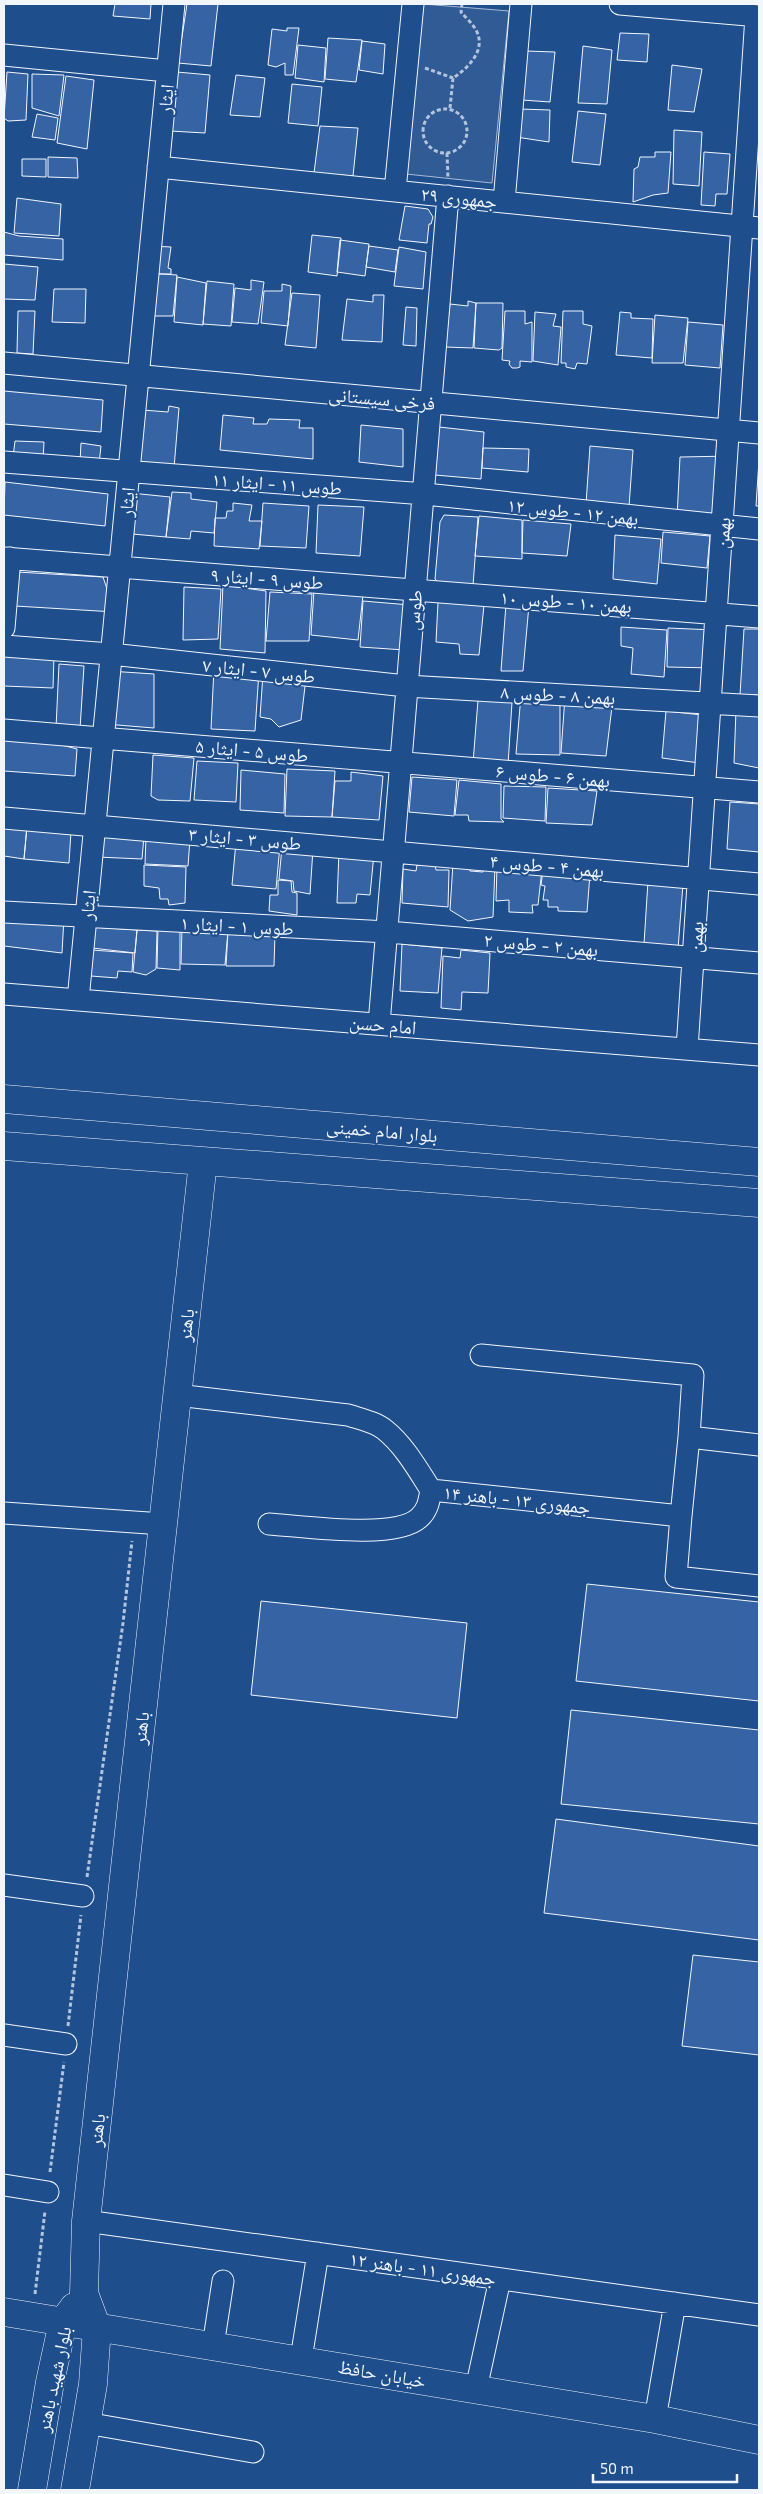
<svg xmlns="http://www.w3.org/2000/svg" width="763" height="2494" viewBox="0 0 763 2494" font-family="'Exo 2','Noto Naskh Arabic',sans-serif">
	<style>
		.built { fill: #305b95; stroke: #a8bbd7 }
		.building { fill: #3563a3; stroke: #f2f6ff }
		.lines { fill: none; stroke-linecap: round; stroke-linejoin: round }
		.minor-casing { stroke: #f2f6ff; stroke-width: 23 }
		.major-casing { stroke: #f2f6ff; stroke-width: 29 }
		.path { stroke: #b3c4dc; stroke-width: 3; stroke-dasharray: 4 2.5; stroke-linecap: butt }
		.minor { stroke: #1f4e8c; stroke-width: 21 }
		.major { stroke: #1f4e8c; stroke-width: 28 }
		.labels { text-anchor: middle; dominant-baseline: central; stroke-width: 4; stroke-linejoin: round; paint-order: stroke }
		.street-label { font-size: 19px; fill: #f2f6ff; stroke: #1f4e8c }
	</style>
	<rect width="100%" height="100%" fill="#1f4e8c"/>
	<path class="built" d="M423 4 509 11 492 183 406 174Z"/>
	<path class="building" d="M115 4H151L150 19 113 16Z
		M187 4H218L211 66 178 63Z
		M287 28H299L293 75H285V63L276 67 268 65 272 29 287 31Z
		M620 33 649 34 647 62 617 60Z
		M328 38 362 40 356 82 325 79Z
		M362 41 385 44 383 74 359 70Z
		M298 45 326 48 324 82 295 78Z
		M583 46 612 50 607 104 578 103Z
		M526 51 555 52 550 102 522 100Z
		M672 65 702 69 694 112 668 110Z
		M7 72 28 74 26 120 8 121 4 118Z
		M177 72 210 75 205 133 170 131Z
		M32 74 64 75 59 116 32 108Z
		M236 75 265 78 260 117 230 115Z
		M66 76 94 80 87 149 57 143Z
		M292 84 322 87 318 126 288 123Z
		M519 109 550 110 549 142 516 137Z
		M578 111 606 114 600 165 572 162Z
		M37 114 58 118 55 140 32 137Z
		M320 126 358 128 353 176 314 173Z
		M674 130 702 132 699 186 673 184Z
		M655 152H671L668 193 653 195 633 202 634 169 638 167 640 157H655Z
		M704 152 730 154 727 194H716L715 206 701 205Z
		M48 157 77 158 78 178 48 177Z
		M22 159H46V177L22 176Z
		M17 198 61 204 59 236 14 233Z
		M405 206 428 209 433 217 431 224H429L427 243 399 240Z
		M4 232 19 236 63 239V260L4 255Z
		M312 235 341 238 337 276 308 272Z
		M340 240 369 244 365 276 337 272Z
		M151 246 171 247 168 268 171 269V274H159Z
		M369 246 398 250 395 272 366 267Z
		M399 247 426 252 423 289 394 286Z
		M4 264 38 267 35 300 4 299Z
		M148 273 177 275 173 316H144Z
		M177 277 206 283 203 325 174 322Z
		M251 280 264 282 258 324 232 322 235 288 251 290Z
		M207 281 234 284 231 326 203 324Z
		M282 284 291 286 288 326 261 323 264 291H282Z
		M54 289H86L85 323 52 322Z
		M292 293 320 295 316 348 285 345Z
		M373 295H384L382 342 342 340 347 299 373 302Z
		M468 301 476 303 473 348 445 347 450 304 468 306Z
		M476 303H503L502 348 499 350 474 348Z
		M406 307 417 308 416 346 403 345Z
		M18 311H35L33 354 17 353Z
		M505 311H525V324L532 322V362L520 361V367L517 368H512L509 364 510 361 502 360Z
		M563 311H583V324L592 326 587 364 577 363 575 369 566 367V363H561Z
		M535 312 556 314 553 326 561 327 558 365 533 361Z
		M620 312 631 313V318L653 319 652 358 616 355Z
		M655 315 688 318 683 363H652Z
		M688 322 723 325 720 368 685 365Z
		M4 391 103 400 101 432 4 424Z
		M169 406 179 408 174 468H126L130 409 168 412Z
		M223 415 254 418 253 424H267L269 419 300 420 299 428H313V459L220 450Z
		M361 425 403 429V467L359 462Z
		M439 427 484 432 481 479 435 475Z
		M15 441 44 442 43 460 13 457Z
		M81 443 101 446 99 464 80 462Z
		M590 446 633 450 629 507 586 504Z
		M483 448 529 449 528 472 482 468Z
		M731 456 729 520 677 518 680 457Z
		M759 460V506H756Z
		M5 482 108 494 105 526 4 515Z
		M172 492 191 493V499L217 502 214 533 191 531 190 539 166 537Z
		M131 493 170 497 166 537 121 533Z
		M233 503 252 505 249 521H262L259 549 214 546 215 518H226L227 511H233Z
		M263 503 309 506 306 548 260 546Z
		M318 505 364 507 360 556 316 553Z
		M444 515 478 517 473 586H441L435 579 440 522Z
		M479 516 522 520V559L475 556Z
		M523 520 571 524 567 556 522 553Z
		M663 532 710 536 707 568 661 563Z
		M615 535 661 539 657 584 613 579Z
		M17 572 103 577 115 612 15 606Z
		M223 585 266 591 265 653 220 649Z
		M184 587 221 589 218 639 183 640Z
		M314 590 363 595 358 640 311 635Z
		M270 592 312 594 309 641H266Z
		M363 601 410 605 405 650 360 647Z
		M438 602 484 605 479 655 460 654 459 644 436 642Z
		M506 604 529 605 523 671H501Z
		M621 627 667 630 664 677 631 674 633 648 621 646Z
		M668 628 715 630V668L667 667Z
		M744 629H759V695H740Z
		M4 651 54 655 53 688 4 686Z
		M59 664 84 666 80 729 56 728Z
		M214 668 259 671 255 731 211 729Z
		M109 671 154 674V728L105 724Z
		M263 674 306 678 301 720 279 727 271 719 260 717Z
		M521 695 560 696V755L516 754Z
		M565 696 613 698 606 756 561 753Z
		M478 700 512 702 508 765 473 763Z
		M736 710 759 711V768L734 763Z
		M666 711 711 716 707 764 662 758Z
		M4 739 58 744 77 749 75 776 4 771Z
		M153 755 194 758 190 801 158 800 151 796Z
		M197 761 238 763 236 802 194 800Z
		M287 769 335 771 332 817 285 816Z
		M241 770 285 774 284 813 240 810Z
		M351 772 383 776 379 820 332 817 335 781H351Z
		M412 777 457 780 454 816 409 812Z
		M459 780 501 784V819L504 822 469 821 468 815H455Z
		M504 786 546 787 545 821 503 818Z
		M548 788 597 791 592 825 546 823Z
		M730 802 759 804V852L727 849Z
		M4 825 27 826 24 859 4 856Z
		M27 826 71 831 69 863 24 859Z
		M98 833 144 836 142 859 97 857Z
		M146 837 190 839 188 866 145 864Z
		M236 842 280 845 276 889 232 885Z
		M282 847 313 849 310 894 294 891 293 881 279 879Z
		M339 851 374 854 370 895 357 894 356 903H337Z
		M453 863 469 864 470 871 483 872 486 867H495L493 917 468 921 450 910Z
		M144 865 186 867 185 903 169 905 168 899H160L159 888 144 886Z
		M417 865H435L436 870H449L448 907 402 903 403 869 416 871Z
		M497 865 542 869 538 905H532L533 913 509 912V900L496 901Z
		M543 870 590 874 587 912 558 911V907H548V900H543L545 886 541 885Z
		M278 880 291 881 292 892 297 893V915L269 911 270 895H278Z
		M648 881 683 884 678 949 644 944Z
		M4 913 64 917 62 953 4 946Z
		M158 926 180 929V970L157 968Z
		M93 927 137 930 135 953 92 948Z
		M182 928 228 931 225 965 181 964Z
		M137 930 157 931 156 969 146 975 133 972Z
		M228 931 275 934 274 966H226Z
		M402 944 442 948 438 993 400 991Z
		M92 950 133 953 132 972 118 971 117 978 91 976Z
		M461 950 490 953 488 993 462 992 461 1010 441 1008 443 956 460 958Z
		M587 1584 759 1602V1701L576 1681Z
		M261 1601 467 1623 457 1718 251 1695Z
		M571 1710 759 1730V1824L561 1804Z
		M556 1819 759 1846V1940L544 1913Z
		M693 1955 759 1962V2055L682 2046Z"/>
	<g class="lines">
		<g class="minor-casing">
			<path id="minor" d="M620 4 759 16
				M4 55 167 71
				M158 167 759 228
				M395 191 413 4
				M504 202 521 4
				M4 363 759 433
				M4 462 425 494 759 529
				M4 558 759 617
				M4 628 10 558
				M4 646 111 654 406 686 759 706
				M4 730 759 792
				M4 818 759 884
				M4 912 388 932 759 963
				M4 994 759 1055
				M78 1000 174 4
				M379 1024 448 196
				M687 1049 756 16
				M481 1355 693 1375 689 1437
				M177 1395 348 1415C360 1419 376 1422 385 1430 404 1445 418 1470 431 1490L681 1516 689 1437 759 1445
				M4 1513 163 1524
				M681 1516 676 1577 759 1586
				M269 1524C302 1526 395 1540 419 1518 428 1510 429 1501 431 1490
				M4 1885 83 1896
				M4 2035 66 2044
				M4 2185 48 2192
				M86 2221 759 2315
				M213 2346 223 2281
				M301 2359 318 2253
				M476 2389 500 2279
				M655 2419 675 2303
				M86 2423 253 2452"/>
		</g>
		<g class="major-casing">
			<path id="major" d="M4 1099 759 1162
				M4 1146 759 1203
				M4 2312 655 2419 759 2440
				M32 2490 50 2382 63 2322 74 2307
				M75 2490 93 2384 97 2328 84 2293 86 2221 203 1162"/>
		</g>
		<path class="path" d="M425 68 453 78
			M450 108 453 78C468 68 487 50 476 30 472 23 465 17 461 12L462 4
			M423 131a22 22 0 1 1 44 0a22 22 0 1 1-44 0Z
			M447 153 448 178
			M87 1877 123 1623 132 1541
			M68 2026 81 1915
			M50 2172 64 2062
			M35 2294 45 2211"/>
		<use href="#minor" class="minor"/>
		<use href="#major" class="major"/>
	</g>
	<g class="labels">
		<g class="street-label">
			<text transform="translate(165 99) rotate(-85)">ایثار</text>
			<text transform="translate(459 197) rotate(6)">جمهوری ۲۹</text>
			<text transform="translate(382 398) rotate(5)">فرخی سیستانی</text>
			<text transform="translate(277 483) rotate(4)">طوس ۱۱ - ایثار ۱۱</text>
			<text transform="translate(126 502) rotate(-85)">ایثار</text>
			<text transform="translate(573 511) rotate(6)">بهمن ۱۲ - طوس ۱۲</text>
			<text transform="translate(722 533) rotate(-86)">بهمن</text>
			<text transform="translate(267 578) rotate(4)">طوس ۹ - ایثار ۹</text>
			<text transform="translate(566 601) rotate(4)">بهمن ۱۰ - طوس ۱۰</text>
			<text transform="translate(413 610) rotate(-85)">طوس</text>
			<text transform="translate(259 670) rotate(6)">طوس ۷ - ایثار ۷</text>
			<text transform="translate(558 694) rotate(3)">بهمن ۸ - طوس ۸</text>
			<text transform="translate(252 750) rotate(5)">طوس ۵ - ایثار ۵</text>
			<text transform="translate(553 775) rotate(5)">بهمن ۶ - طوس ۶</text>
			<text transform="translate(245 838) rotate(5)">طوس ۳ - ایثار ۳</text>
			<text transform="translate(547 865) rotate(5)">بهمن ۴ - طوس ۴</text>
			<text transform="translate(87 905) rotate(-84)">ایثار</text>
			<text transform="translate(237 925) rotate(3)">طوس ۱ - ایثار ۱</text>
			<text transform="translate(695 937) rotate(-86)">بهمن</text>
			<text transform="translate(541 944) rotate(5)">بهمن ۲ - طوس ۲</text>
			<text transform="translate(383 1024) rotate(5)">امام حسن</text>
			<text transform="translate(382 1130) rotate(5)">بلوار امام خمینی</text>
			<text transform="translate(185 1325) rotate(-84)">باهنر</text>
			<text transform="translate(517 1499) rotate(6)">جمهوری ۱۳ - باهنر ۱۴</text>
			<text transform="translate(140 1728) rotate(-84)">باهنر</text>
			<text transform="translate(96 2130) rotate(-84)">باهنر</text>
			<text transform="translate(423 2268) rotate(8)">جمهوری ۱۱ - باهنر ۱۲</text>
			<text transform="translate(382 2373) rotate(10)">خیابان حافظ</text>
			<text transform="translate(53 2379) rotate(-78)">بلوار شهید باهنر</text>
		</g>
	</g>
	<rect width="763" height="2494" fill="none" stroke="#f2f6ff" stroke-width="10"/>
	<path d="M593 2474v8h144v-8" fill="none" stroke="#f2f6ff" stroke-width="2.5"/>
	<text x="600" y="2474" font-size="15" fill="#f2f6ff" stroke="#1f4e8c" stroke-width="4" paint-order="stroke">50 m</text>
</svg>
